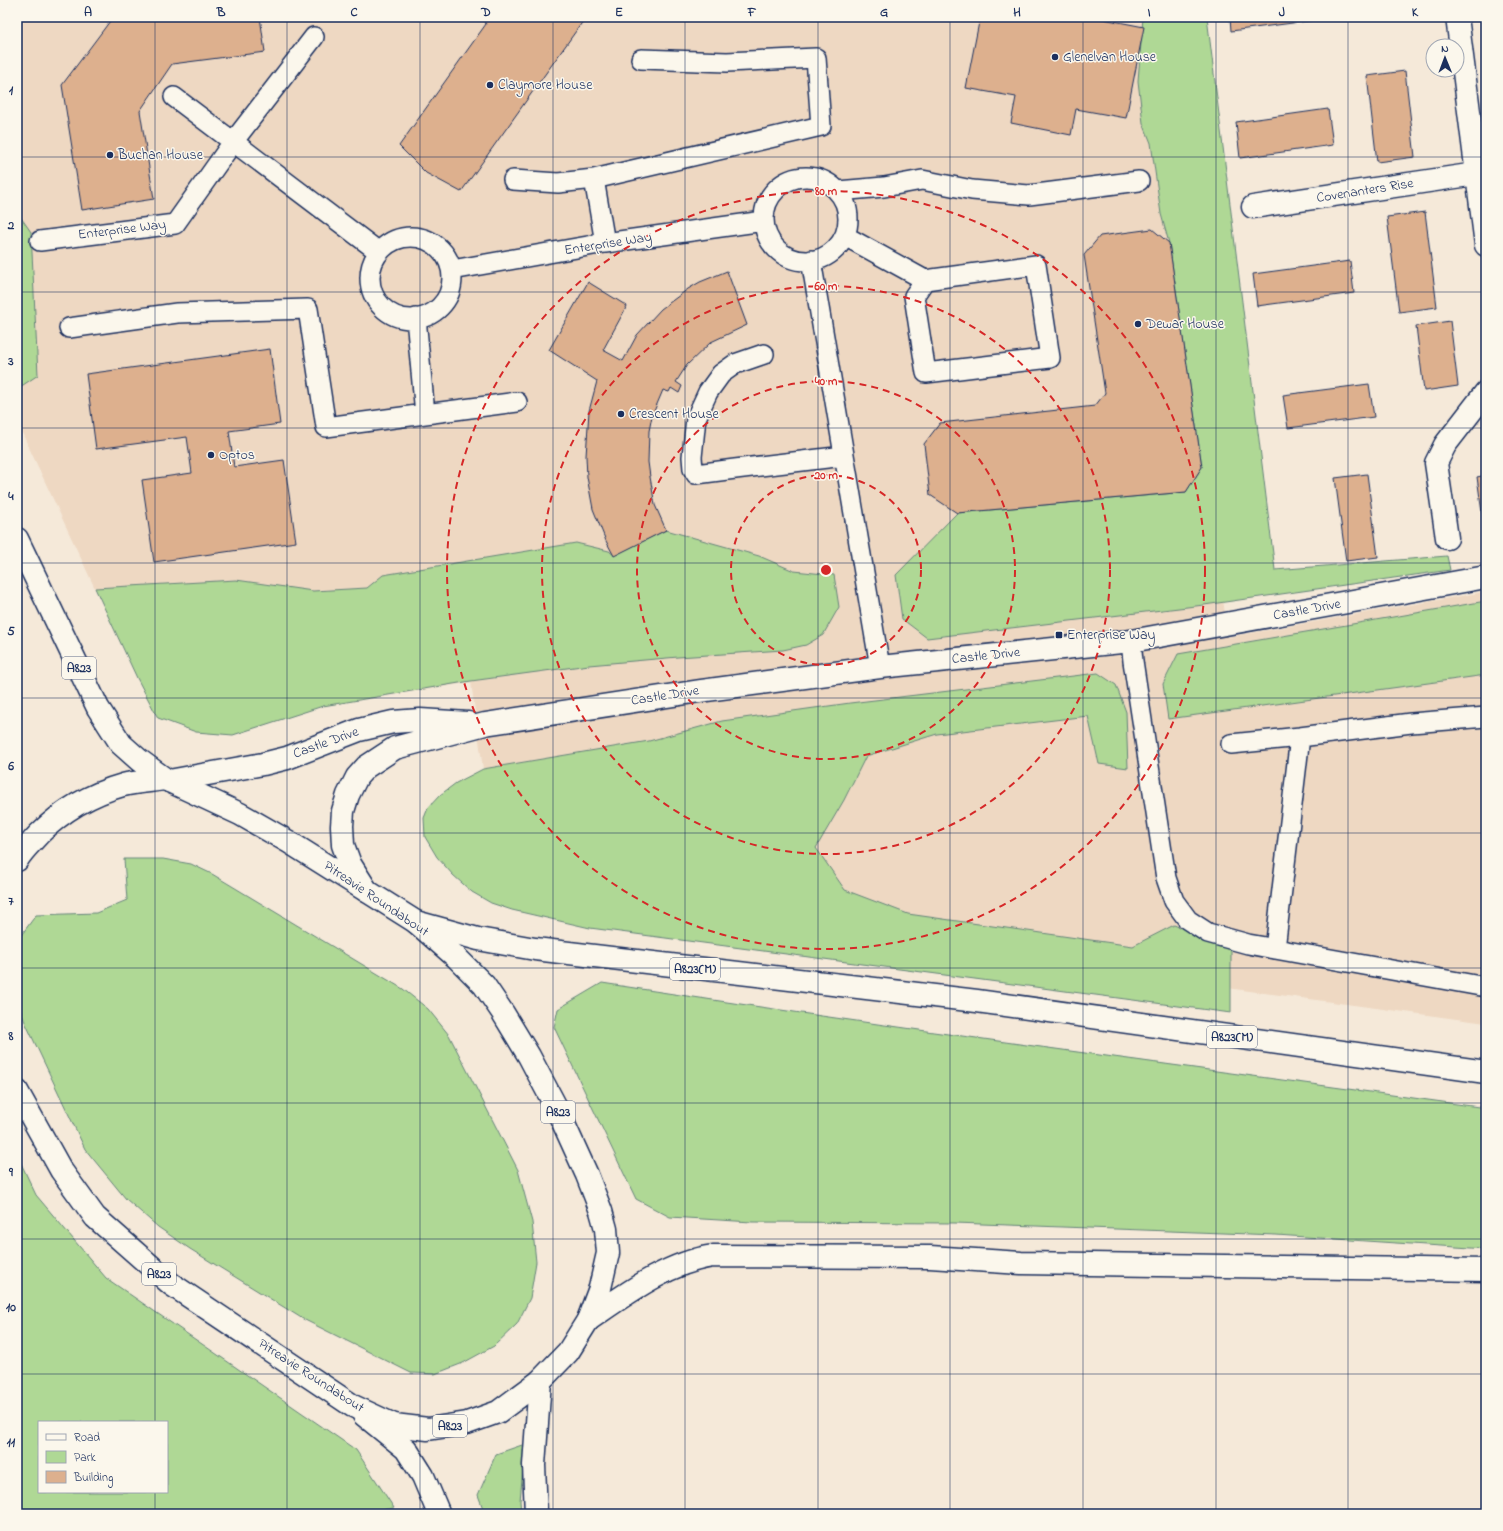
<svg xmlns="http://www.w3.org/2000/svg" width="1503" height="1531" viewBox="0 0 1503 1531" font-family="'Indie Flower',sans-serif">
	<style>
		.built { fill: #eed8c2 }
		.green { fill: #afd895; stroke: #65847a; fill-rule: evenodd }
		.building { fill: #ddb08e; stroke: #1b2f5e }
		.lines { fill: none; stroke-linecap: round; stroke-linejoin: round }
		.service-casing { stroke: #1b2f5e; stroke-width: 22 }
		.minor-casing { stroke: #1b2f5e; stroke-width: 25 }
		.tertiary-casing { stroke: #1b2f5e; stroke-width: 25 }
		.secondary-casing { stroke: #1b2f5e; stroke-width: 25 }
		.primary-casing { stroke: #1b2f5e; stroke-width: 25 }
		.motorway-casing { stroke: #1b2f5e; stroke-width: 25 }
		.service { stroke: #fbf7ec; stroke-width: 19 }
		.minor { stroke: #fbf7ec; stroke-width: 22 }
		.tertiary { stroke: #fbf7ec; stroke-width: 22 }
		.secondary { stroke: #fbf7ec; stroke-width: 22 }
		.primary { stroke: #fbf7ec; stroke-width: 22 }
		.motorway { stroke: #fbf7ec; stroke-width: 22 }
		.grid { fill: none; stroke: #1b2f5e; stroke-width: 1; stroke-opacity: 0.55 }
		.ring { fill: none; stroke: #d62828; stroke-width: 2; stroke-dasharray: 7 5 }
		.poi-dot { fill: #1b2f5e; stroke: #fbf7ec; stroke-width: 1.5 }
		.labels { text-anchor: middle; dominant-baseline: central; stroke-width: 3; stroke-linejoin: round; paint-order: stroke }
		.shield { fill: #fbf7ec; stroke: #5e6b89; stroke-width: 1 }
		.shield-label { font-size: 13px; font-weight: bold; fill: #1b2f5e }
		.poi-label { font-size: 14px; fill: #1b2f5e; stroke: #fbf7ec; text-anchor: start }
		.street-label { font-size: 14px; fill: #1b2f5e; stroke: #fbf7ec }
		.centre { fill: #d62828; stroke: #fbf7ec; stroke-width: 2 }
		.ring-label { font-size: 12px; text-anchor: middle; font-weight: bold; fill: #d62828; stroke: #fbf7ec; stroke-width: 3; stroke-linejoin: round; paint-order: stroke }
		.neatline { fill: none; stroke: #1b2f5e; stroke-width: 1.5 }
		.grid-label { font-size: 13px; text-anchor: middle; font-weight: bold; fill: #1b2f5e }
	</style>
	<rect width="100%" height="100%" fill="#f5e9d9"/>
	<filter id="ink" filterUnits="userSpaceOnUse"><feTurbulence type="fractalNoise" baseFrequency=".025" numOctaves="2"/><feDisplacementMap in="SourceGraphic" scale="8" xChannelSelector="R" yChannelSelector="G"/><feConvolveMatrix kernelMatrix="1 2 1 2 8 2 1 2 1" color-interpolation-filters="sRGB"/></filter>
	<g filter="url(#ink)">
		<path class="built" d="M17 17H1146L1228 637 1478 593 1486 589V1023L550 896 425 837 424 818 428 808 440 795 456 783 483 769 471 682 323 706 233 735 196 732 158 718 137 678 17 422Z"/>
		<path class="green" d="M1143 17H1207L1275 570 1447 556 1450 570 1204 605 927 638 902 619 896 575 957 513 1186 492 1202 467 1169 243 1161 214 1151 143 1143 123 1138 81Z
			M17 212 31 232 38 375 17 389Z
			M666 530 759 556 794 571 834 575 839 607 823 635 806 645 783 650 678 657 589 665 471 681 323 706 233 735 196 732 158 718 137 678 95 588 236 580 313 591 367 588 383 575 576 543 609 551 614 555Z
			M1486 601V675L1168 719 1163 684 1178 654Z
			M1098 673 1116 685 1126 712 1128 768 1099 764 1088 716 937 734 866 756 844 800 816 848 845 890 908 914 1133 946 1174 925 1231 948V1013L590 928 512 910 491 903 472 892 453 875 437 857 425 837 424 818 428 808 440 795 456 783 483 769 649 741 722 721 850 703Z
			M124 859H163L191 864 212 874 403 989 428 1009 449 1035 518 1170 532 1222 536 1262 530 1298 517 1324 494 1346 463 1363 435 1374 411 1373 303 1319 190 1249 158 1227 126 1199 85 1149 25 1022 17 1001V941L36 915 96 913 127 900Z
			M602 983C896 1029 1191 1067 1486 1108V1249L1276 1235 955 1223 752 1222 670 1217 636 1199 554 1027 558 1009Z
			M17 1155 36 1195 106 1278 356 1450 394 1508 381 1510 384 1514H17ZM39 1422H167V1492H39Z
			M525 1444 520 1501 521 1514H485L478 1495 496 1454Z"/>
		<path class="building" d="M113 17H260L265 52 172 64 140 111 154 199 82 210 62 85Z
			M481 17H586L461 192 426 173 399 146 486 24Z
			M980 17H1093L1144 27 1126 118 1076 109 1071 135 1011 123 1016 97 966 88Z
			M1230 17H1331V18L1231 31Z
			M1405 71 1415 157 1377 162 1367 76Z
			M1328 109 1333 145 1240 158 1236 122Z
			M1425 212 1437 307 1399 312 1387 217Z
			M1152 229 1169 243 1202 467 1186 492 957 513 930 495 924 444 940 423 1095 406 1105 393 1084 255 1100 236Z
			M1350 261 1354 293 1257 306 1253 274Z
			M727 271 747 325 711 342 687 365 676 382 682 386 679 393 671 388 669 392 663 390 652 416 649 431 648 462 650 477 655 505 666 530 614 556 606 541 593 509 587 477 586 456 589 411 597 381 549 350 588 282 627 306 603 350 623 361 637 335 661 309 688 289 700 282Z
			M1450 321 1458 386 1424 391 1416 326Z
			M270 349 280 424 229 431 234 467 284 460 296 542 154 562 142 480 192 473 187 437 96 449 86 374Z
			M1369 384 1374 417 1288 428 1283 395Z
			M1367 474 1378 557 1346 561 1335 478Z
			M1486 475V513H1482L1477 477Z"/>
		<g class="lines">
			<g class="service-casing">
				<path id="service" d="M174 97 379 252
					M764 219a42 42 0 1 1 84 0a42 42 0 1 1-84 0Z
					M594 179 605 243
					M513 180 558 183 594 179 821 126 816 58 727 62 641 59
					M838 191 884 187 922 180 972 190 1029 195 1139 181
					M845 236 925 280 1036 265 1050 358 926 373 914 296 925 280
					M370 278a41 41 0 1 1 82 0a41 41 0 1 1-82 0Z
					M40 241 175 224 233 142 314 37
					M811 260 880 667
					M452 270 605 243 764 221
					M69 328 177 313 308 309 326 427 425 414 416 318
					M764 354 735 364 721 374 708 392 696 418 692 457 693 469 696 474 735 469 844 456
					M425 414 517 402
					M1131 641 1133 661 1166 878 1174 901 1188 920 1208 933 1248 944 1486 987
					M1231 744 1300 737
					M1275 949 1300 737 1411 723 1486 717"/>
			</g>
			<g class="minor-casing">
				<path id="minor" d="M1457 17 1486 245
					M1253 207 1476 174
					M1447 538 1436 463 1445 445 1486 392"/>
			</g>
			<g class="tertiary-casing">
				<path id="tertiary" d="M169 781 263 764 287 758 359 730 393 722 420 720 468 723
					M367 891 350 864 343 845 342 826 343 811 348 795 357 777 366 767 395 748 485 724 700 691 880 667 1131 641 1486 577"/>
			</g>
			<g class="secondary-casing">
				<path id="secondary" d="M364 1415 406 1449 423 1476 439 1514
					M536 1514 534 1465 540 1381"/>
			</g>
			<g class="primary-casing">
				<path id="primary" d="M17 539 98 708 121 744 139 760 165 779 240 814 289 842 416 922 456 957 484 985 503 1013 529 1056 557 1109 587 1175 601 1211 606 1229 608 1253 600 1288 588 1320 568 1352 540 1381 498 1412 467 1423 428 1429 394 1425 353 1406 171 1284 95 1217 61 1170 17 1091
					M17 860C23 850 31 843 39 834 62 811 91 794 123 785 136 782 151 781 165 779"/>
			</g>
			<g class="motorway-casing">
				<path id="motorway" d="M416 922 478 939 535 949 977 1001 1486 1072
					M588 1320C626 1294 667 1263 713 1256L930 1257 1021 1263 1486 1270"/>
			</g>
			<use href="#service" class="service"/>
			<use href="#minor" class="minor"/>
			<use href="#tertiary" class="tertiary"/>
			<use href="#secondary" class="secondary"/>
			<use href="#primary" class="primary"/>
			<use href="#motorway" class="motorway"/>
		</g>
	</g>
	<path class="grid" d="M155 17V1422M287 17V1514M420 17V1514M553 17V1514M685 17V1514M818 17V1514M950 17V1514M1083 17V1514M1216 17V1514M1348 17V1514M17 157H1486M17 292H1486M17 428H1486M17 563H1486M17 698H1486M17 833H1486M17 968H1486M17 1103H1486M17 1239H1486M17 1374H1486M155 1492V1514"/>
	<g class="ring">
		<circle cx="826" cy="570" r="95"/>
		<circle cx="826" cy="570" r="189"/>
		<circle cx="826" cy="570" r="284"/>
		<circle cx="826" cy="570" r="379"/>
	</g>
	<g class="poi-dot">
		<circle cx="1055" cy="57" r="4"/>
		<circle cx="490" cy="85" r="4"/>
		<circle cx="110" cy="155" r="4"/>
		<circle cx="1138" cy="324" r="4"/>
		<circle cx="621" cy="414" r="4"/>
		<circle cx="211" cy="455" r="4"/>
		<rect x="1055" y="631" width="8" height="8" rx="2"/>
	</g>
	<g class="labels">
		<g class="shield">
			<rect x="62" y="657" width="34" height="22" rx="3"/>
			<rect x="670" y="958" width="50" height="22" rx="3"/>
			<rect x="1207" y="1026" width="50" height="22" rx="3"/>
			<rect x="541" y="1101" width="34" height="22" rx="3"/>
			<rect x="142" y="1263" width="34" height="22" rx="3"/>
			<rect x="433" y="1415" width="34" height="22" rx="3"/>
		</g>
		<g class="shield-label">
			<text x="79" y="668">A823</text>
			<text x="695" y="969">A823(M)</text>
			<text x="1232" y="1037">A823(M)</text>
			<text x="558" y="1112">A823</text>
			<text x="159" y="1274">A823</text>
			<text x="450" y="1426">A823</text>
		</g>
		<g class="poi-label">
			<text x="1063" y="57">Glenelvan House</text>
			<text x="498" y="85">Claymore House</text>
			<text x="118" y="155">Buchan House</text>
			<text x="1146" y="324">Dewar House</text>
			<text x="629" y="414">Crescent House</text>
			<text x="219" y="455">Optos</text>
			<text x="1067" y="635">Enterprise Way</text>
		</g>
		<g class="street-label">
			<text transform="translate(1365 191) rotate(-9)">Covenanters Rise</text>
			<text transform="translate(122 230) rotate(-7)">Enterprise Way</text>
			<text transform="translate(608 244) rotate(-9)">Enterprise Way</text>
			<text transform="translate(1307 610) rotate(-10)">Castle Drive</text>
			<text transform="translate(986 656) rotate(-6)">Castle Drive</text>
			<text transform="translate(665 696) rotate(-9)">Castle Drive</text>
			<text transform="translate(326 743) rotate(-20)">Castle Drive</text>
			<text transform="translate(376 899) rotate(34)">Pitreavie Roundabout</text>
			<text transform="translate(311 1376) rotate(33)">Pitreavie Roundabout</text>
		</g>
	</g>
	<circle cx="826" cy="570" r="6" class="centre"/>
	<g class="ring-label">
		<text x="826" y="195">80 m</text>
		<text x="826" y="290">60 m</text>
		<text x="826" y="385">40 m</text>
		<text x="826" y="479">20 m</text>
	</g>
	<rect width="1503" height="1531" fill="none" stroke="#fbf7ec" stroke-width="44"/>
	<rect x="38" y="1421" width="130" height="72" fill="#fbf7ec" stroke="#a1a7b3"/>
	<rect x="46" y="1434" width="20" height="6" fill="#fbf7ec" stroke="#a1a7b3"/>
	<text x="74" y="1441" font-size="12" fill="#1b2f5e">Road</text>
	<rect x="46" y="1451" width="20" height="12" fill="#afd895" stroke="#a1a7b3"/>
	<text x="74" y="1461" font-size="12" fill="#1b2f5e">Park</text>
	<rect x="46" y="1471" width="20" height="12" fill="#ddb08e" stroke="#a1a7b3"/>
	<text x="74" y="1481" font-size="12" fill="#1b2f5e">Building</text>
	<g transform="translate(1445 58) rotate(359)"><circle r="19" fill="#fbf7ec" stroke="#a1a7b3"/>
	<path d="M0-3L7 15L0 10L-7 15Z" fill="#1b2f5e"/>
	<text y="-6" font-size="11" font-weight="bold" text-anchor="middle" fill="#1b2f5e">N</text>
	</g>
	<rect x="22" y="22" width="1459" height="1487" class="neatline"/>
	<g class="grid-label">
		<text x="88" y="16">A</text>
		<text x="221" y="16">B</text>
		<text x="354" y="16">C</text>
		<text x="486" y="16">D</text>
		<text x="619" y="16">E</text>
		<text x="752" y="16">F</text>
		<text x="884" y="16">G</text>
		<text x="1017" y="16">H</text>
		<text x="1149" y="16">I</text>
		<text x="1282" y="16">J</text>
		<text x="1415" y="16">K</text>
		<text x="11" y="94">1</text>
		<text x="11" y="229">2</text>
		<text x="11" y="365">3</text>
		<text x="11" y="500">4</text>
		<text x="11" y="635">5</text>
		<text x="11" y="770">6</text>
		<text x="11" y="905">7</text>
		<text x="11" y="1040">8</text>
		<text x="11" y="1176">9</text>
		<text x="11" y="1311">10</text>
		<text x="11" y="1446">11</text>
	</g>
</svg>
